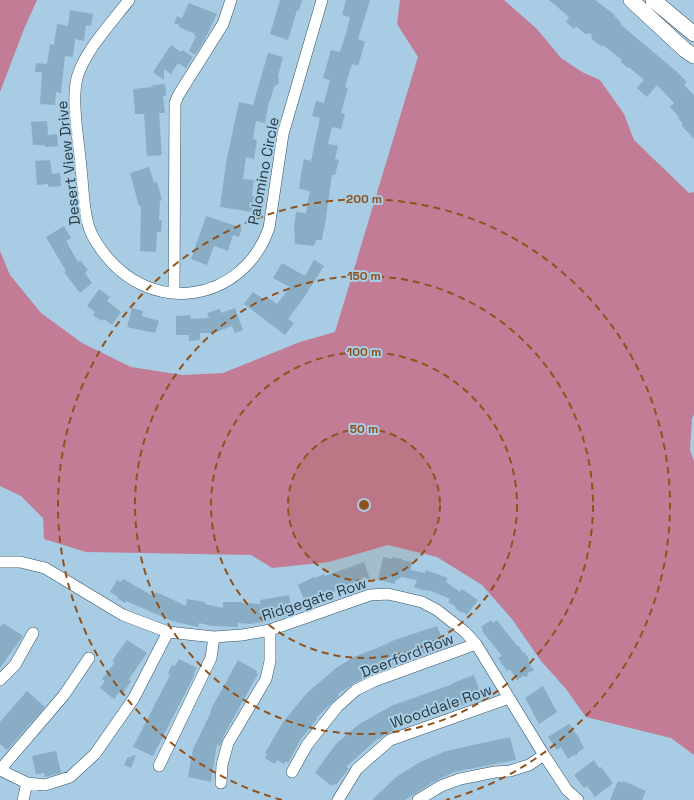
<svg xmlns="http://www.w3.org/2000/svg" width="694" height="800" viewBox="0 0 694 800" font-family="'Space Grotesk',sans-serif">
	<style>
		.green { fill: #c27c96 }
		.building { fill: #89adc4 }
		.lines { fill: none; stroke-linecap: round; stroke-linejoin: round }
		.minor-casing { stroke: #325467; stroke-width: 12 }
		.secondary-casing { stroke: #325467; stroke-width: 16 }
		.minor { stroke: #fff; stroke-width: 11 }
		.secondary { stroke: #fff; stroke-width: 15 }
		.ring { fill: none; stroke: #91511b; stroke-width: 2; stroke-dasharray: 7 5 }
		.labels { text-anchor: middle; dominant-baseline: central; stroke-width: 4; stroke-linejoin: round; paint-order: stroke }
		.street-label { font-size: 15px; fill: #2a3a43; stroke: #a7cce3 }
		.centre { fill: #91511b; stroke: #a7cce3; stroke-width: 2 }
		.ring-label { font-size: 12px; text-anchor: middle; font-weight: bold; fill: #91511b; stroke: #a7cce3; stroke-width: 4; stroke-linejoin: round; paint-order: stroke }
	</style>
	<rect width="100%" height="100%" fill="#a7cce3"/>
	<path class="green" d="M0 0H37L24 29 0 92Z
		M400 0H504L537 29 561 58 582 72 600 80 624 114 634 140 689 193 694 192V415L692 418 690 450 694 461V755L671 738 586 717 566 689 541 661 512 619 482 585 437 557 388 545 329 562 272 568 251 555 86 552 44 539 43 518 21 496 0 486V251L10 275 41 313 82 343 131 367 182 375 223 373 300 342 335 332 418 57 397 24Z"/>
	<path class="building" d="M280 0H302L299 10H297L288 40 270 34Z
		M346 0H370L358 39 365 42 358 66 352 64 345 87 348 88 341 113 345 114 341 129 332 127 328 144 338 146 335 159 339 160 335 175H332L324 231H323L322 240H316L314 246 295 244 294 228 296 212 306 213 310 191 299 189 302 169 304 159 311 161 320 118 312 116 316 101 324 103 330 80 323 78 331 50 340 52 347 30 350 17 342 15Z
		M549 0H595L615 15 614 16 621 22 620 24 677 72 687 82 684 85 694 95V139L681 125 683 124 678 118 679 117 670 107 674 103 657 85 647 97 637 88 644 80 629 67 628 68 621 62 622 60 603 45 602 47 592 39 591 33 585 34 576 26 574 29 566 22 569 17Z
		M189 3 217 14 204 41 195 55 189 51 196 36 194 35 195 34 179 27V25L174 23 177 16 182 18Z
		M70 10 93 14 91 26 86 25 84 41 75 39 73 57 65 56 61 93 56 92 55 105 40 104 42 72H35L36 63 47 64 50 44 54 45 57 24 68 26Z
		M171 45 181 52 182 50 193 57 186 68 178 63 171 74 164 69V80L153 72Z
		M268 53 283 57 278 76 279 83 274 87 270 101H269L265 123 256 121 253 139 257 140 254 159 246 157 243 179 254 180 252 196H254L252 212 220 207 226 163 239 102 253 105Z
		M165 84 166 96H163L165 113H159L162 155 147 156 144 114H135L133 89 153 87 152 85Z
		M47 121 48 135 57 134 58 146 45 147V145H33L31 122Z
		M50 160 52 174 60 173 61 186 48 187V184L37 185 35 161Z
		M149 167 154 183 157 182 162 200 160 201 159 220H162L161 232H157L156 252 140 251 141 206H139L130 173Z
		M206 216 242 228 239 237 233 235 228 251 214 246 207 265 191 259Z
		M64 226 71 238 66 241 78 262 80 260 88 270 85 273 92 283 80 293 64 272 66 271 46 237Z
		M314 260 324 266 305 296 288 319 294 323 285 335 244 304 253 292 265 300 267 297 277 304 290 287 273 278 282 263 305 276Z
		M99 289 110 297 107 301 121 312 112 325 104 319 102 321 93 315 95 312 87 306Z
		M132 308 143 311 142 316 159 321 155 333 127 327Z
		M235 308 243 330 235 333 232 326 214 333H200V340L189 341V335H176V316L190 315 191 319 209 318 207 313 220 309 221 313Z
		M383 557 392 559V557L402 559V560L412 562 411 570 425 573 426 570 448 578 446 582 460 592 462 589 478 600 467 615 463 612 462 613 455 608 456 607 448 602 450 599 431 591 425 590V591L414 587 417 580 402 577 395 581V584L378 580Z
		M364 562 370 579 362 577 364 583 344 591 343 588 320 597 321 602 307 607 298 585 314 577 315 578 324 574 325 576Z
		M123 579 153 596 155 592 163 595 186 606 187 599 205 602V604L223 608V602H242V603L261 604 260 600 289 595 293 615 252 624 238 623V627L212 626 199 623 198 627 172 621 126 601 125 603 117 598 118 597 110 592 117 580 121 582Z
		M491 620 493 623 497 620 517 646H519L523 653 524 652 529 659 528 662 534 670 528 673 527 677 523 676 517 680 510 669 507 671 498 658 502 656 482 631 483 629 481 627Z
		M3 623 23 636 0 668V627Z
		M437 626 445 646 439 647 440 649 406 660 379 672 378 671 353 684 338 694 339 696 316 718 317 719 301 739 288 763 286 761 284 764 277 760 275 764 265 758 267 754 265 753 283 722 307 693 336 668 354 657 389 643V642Z
		M127 640 147 653 129 679 131 681 122 695 119 692 114 699 100 688 105 681 102 679 115 662 112 661Z
		M179 659 197 668 194 673 195 674 153 756 133 747 170 675 168 673 172 665 175 666Z
		M238 660 257 671 256 673 258 674 224 735 220 746 217 744 211 782 188 777 193 749 211 712 210 711Z
		M474 675 482 698 441 713 440 711 436 712 416 719 417 721 399 727 375 741 346 767 349 768 336 785 334 784 332 786 315 773 335 745 358 725 391 706 453 684V683Z
		M543 686 557 712 539 724 525 698Z
		M27 691 45 707 7 750 0 744V722Z
		M569 724 580 739H579L584 748 578 752 577 755H574L568 759 561 747 557 750 548 737Z
		M510 737 516 760 454 772 433 782 405 800H372L396 777 420 762 446 751Z
		M56 751 61 773 45 777 44 773 36 774 32 756Z
		M136 755 131 768 124 765 127 758Z
		M594 760 599 768 601 767 613 783 595 797 587 786 584 788 574 775Z
		M618 781 623 783V781L646 791 642 800H610Z"/>
	<g class="lines">
		<g class="minor-casing">
			<path id="minor" d="M129 0C112 22 84 52 77 78 71 101 79 143 81 168 83 185 83 203 87 220 89 231 96 243 103 252 150 316 242 304 269 228L283 134 322 0
				M174 293 175 103 179 94 223 24 231 0
				M0 562H20L45 568 123 615 168 632 214 637 242 635 270 630 370 595 388 594 422 602 437 610 465 632 476 644 544 755 567 790 578 800
				M0 680 15 665 33 633
				M159 766 211 658 214 637
				M0 770 27 783 45 785 70 777 95 754 134 698 168 632
				M2 771 5 764 64 695 89 658
				M292 772 307 745 337 707 356 690 374 681 476 644
				M221 783 222 765 228 743 266 679 270 661V630
				M23 800 27 783
				M338 800 357 769 390 740 509 698
				M418 800 441 786 460 779 495 772 510 771 529 765 544 755"/>
		</g>
		<g class="secondary-casing">
			<path id="secondary" d="M631 0 685 50 694 56
				M653 0 694 34"/>
		</g>
		<use href="#minor" class="minor"/>
		<use href="#secondary" class="secondary"/>
	</g>
	<circle cx="364" cy="505" r="76" fill="#91511b" fill-opacity=".12"/>
	<g class="ring">
		<circle cx="364" cy="505" r="76"/>
		<circle cx="364" cy="505" r="153"/>
		<circle cx="364" cy="505" r="229"/>
		<path d="M282 800A306 306 0 1 1 446 800"/>
	</g>
	<g class="labels">
		<g class="street-label">
			<text transform="translate(68 163) rotate(-96)">Desert View Drive</text>
			<text transform="translate(263 171) rotate(-79)">Palomino Circle</text>
			<text transform="translate(314 599) rotate(-18)">Ridgegate Row</text>
			<text transform="translate(407 655) rotate(-21)">Deerford Row</text>
			<text transform="translate(441 706) rotate(-19)">Wooddale Row</text>
		</g>
	</g>
	<circle cx="364" cy="505" r="6" class="centre"/>
	<g class="ring-label">
		<text x="364" y="203">200 m</text>
		<text x="364" y="280">150 m</text>
		<text x="364" y="356">100 m</text>
		<text x="364" y="433">50 m</text>
	</g>
</svg>
